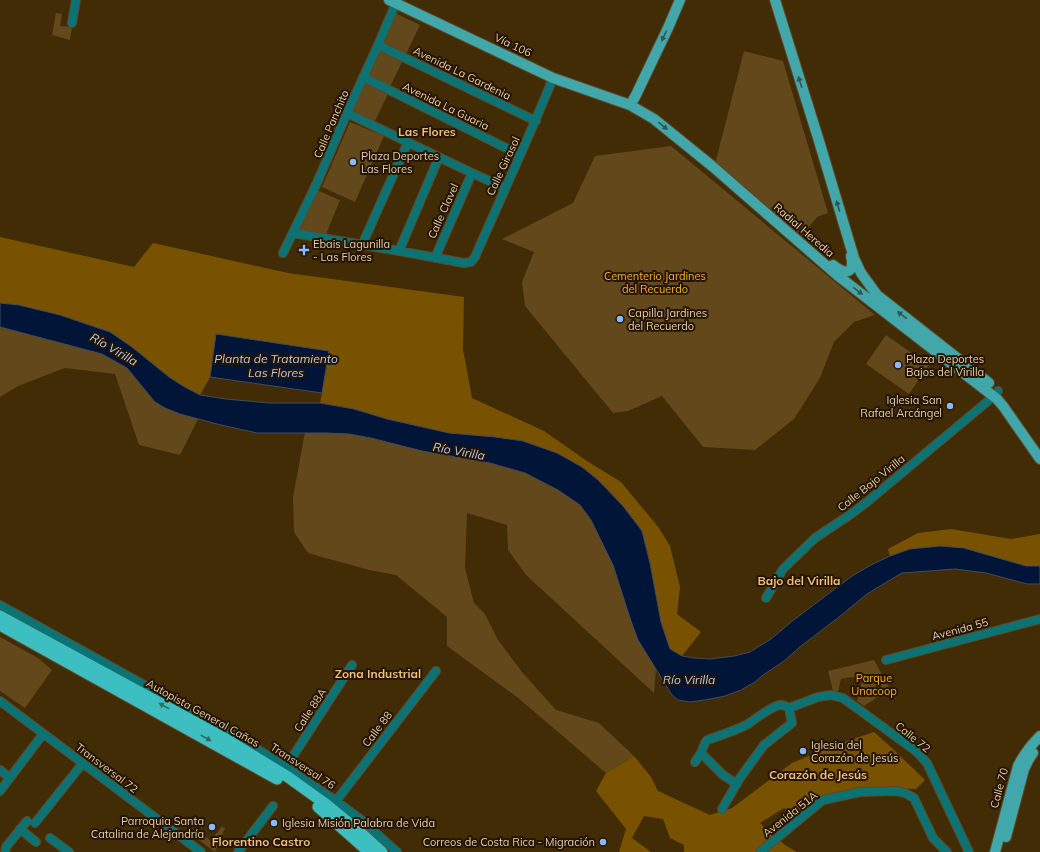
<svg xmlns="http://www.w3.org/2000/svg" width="1040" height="852" viewBox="0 0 1040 852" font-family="Mulish,sans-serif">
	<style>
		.green { fill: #62481b }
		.forest { fill: #795200 }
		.water { fill: #001538; stroke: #454c5b }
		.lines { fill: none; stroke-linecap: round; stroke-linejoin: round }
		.minor-casing { stroke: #5f4923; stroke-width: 10 }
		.major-casing { stroke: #5f4923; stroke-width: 12 }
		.highway-casing { stroke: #5f4923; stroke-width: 13 }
		.minor { stroke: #0d7274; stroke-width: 8 }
		.major { stroke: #41a7aa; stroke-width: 10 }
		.highway { stroke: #3dbfc1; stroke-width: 11 }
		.oneway { fill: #32564c }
		.oneway2 { fill: #316a60 }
		.poi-dot { fill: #8bbafc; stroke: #251400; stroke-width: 1.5 }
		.labels { text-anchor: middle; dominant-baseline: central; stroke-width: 4; stroke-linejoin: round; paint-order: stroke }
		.street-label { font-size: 11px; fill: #e5ceae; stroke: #251400 }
		.poi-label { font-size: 11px; fill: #e5ceae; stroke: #251400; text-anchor: start }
		.park-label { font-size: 11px; fill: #f6b134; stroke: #251400 }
		.neighbourhood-label { font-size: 12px; font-weight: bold; fill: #ecbf7b; stroke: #251400 }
		.water-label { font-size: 12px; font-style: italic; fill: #b1ccf2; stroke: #251400 }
	</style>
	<rect width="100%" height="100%" fill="#412c05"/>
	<path class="green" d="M56 13 62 14 60 26 72 27 70 40 52 35Z
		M395 13 420 25 406 54 381 42Z
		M379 46 404 58 390 87 365 75Z
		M744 51 783 61 828 213 817 217 802 236 715 164Z
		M364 80 389 92 375 121 350 110Z
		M350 122 384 136 355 202 322 187Z
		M671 146 875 315 854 322 834 342 820 378 794 419 755 450 703 447 662 396 628 411 613 413 525 306 522 282 534 252 502 239 573 203 595 156Z
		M317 190 340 200 325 237 300 232 299 229Z
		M0 327 102 354 127 368 155 402 165 408 180 414 198 419 180 455 139 445 115 374 65 368 18 386 0 397Z
		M886 335 929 365 909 394 866 364Z
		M305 432 349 434 371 438 422 451 490 463 525 473 558 490 580 505 591 520 613 565 631 621 638 640 656 668 654 693 526 575 508 550 507 525 467 513 465 568 474 603 485 614 498 640 522 672 556 710 599 723 634 756 606 773 517 697 447 646V617L396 575 369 570 308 553 294 532 293 497Z
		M0 637 38 658 52 670 25 708 0 691Z
		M874 660 890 689 864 706 857 701 862 681 853 677 841 679 838 691H833L828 671Z
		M222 826 225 828 215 852 195 837 200 832 211 841Z"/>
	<path class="forest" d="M0 237 134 267 153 243 288 273 464 297 463 349 472 398 544 431 587 461 621 482 659 528 670 546 680 587 677 614 701 632 682 656 670 649 661 622 650 563 642 531 623 506 598 480 582 467 495 437 449 433 387 419 354 409 320 403 322 393 328 351 216 334 210 377 200 395 183 386 169 377 132 347 110 332 60 315 19 305 0 303Z
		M951 529 1011 539 1040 534V566H1026L1015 563 910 549 890 556 888 549 918 533Z
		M874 732 893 749 925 780 916 789 867 787 818 797 794 815 784 808 760 823 785 845 797 852H684V845L670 838 663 819 644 816 632 838 651 852H619L626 829 596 791 606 773 634 756 651 777 658 791 710 815 732 808 792 763 835 745Z"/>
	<path class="water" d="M0 303 19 305 60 315 110 332 132 347 169 377 183 386 200 395 226 399 269 403H320L354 409 387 419 449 433 495 437 523 441 557 453 582 467 598 480 623 506 642 531 650 563 661 622 670 649 682 656 694 658 710 659 734 656 750 652 771 639 791 622 852 576 871 565 890 556 910 549 940 546 964 548 1026 566H1040V584H1027L986 573 955 569 902 573 880 586 867 594 839 617 801 646 784 661 763 675 755 682 741 690 725 696 705 700 690 702 678 700 672 695 638 640 631 621 613 565 591 520 580 505 558 490 525 473 490 463 422 451 371 438 349 434 327 433H257L217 424 180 414 165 408 155 402 127 368 102 354 0 327Z
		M216 334 329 351 322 393 210 377Z"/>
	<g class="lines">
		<g class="minor-casing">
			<path id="minor" d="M72 23 76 0
				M378 45 536 121
				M363 77 520 155
				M347 113 472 173 505 188
				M293 233 399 251 464 263 471 262 475 257C501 197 529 138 553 78
				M362 245 408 142
				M399 251 439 157
				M283 253 316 185 347 113 378 45 396 3
				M435 258 472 173
				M766 598 783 569 815 538 851 514 867 502 994 396 998 391
				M0 605 231 733 286 767 336 801 360 819 397 852
				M886 660 1040 619
				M0 701 201 852
				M701 753 723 775 737 784
				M695 762 701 753 705 743 707 740C721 735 735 731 748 724 755 719 772 706 780 705 783 705 786 706 789 708L818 697 831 695 843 698 917 752 927 763 969 852
				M286 767 352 665
				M0 770 10 778
				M0 791 43 734
				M336 801 436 671
				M722 809 740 778 764 745 792 723 789 708
				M35 823 83 763
				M20 829 36 842
				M50 838 69 852
				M5 852 6 847 27 821
				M238 852 273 806
				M760 852 823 800 860 792 896 791 905 793 914 798 933 838 947 852"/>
		</g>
		<g class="major-casing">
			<path id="major" d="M389 0 553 78 630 105 654 119 712 166 837 275 997 399 1003 406 1040 459
				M775 0 819 141 848 238 854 258 861 273 877 295 989 383
				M630 105 635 97 668 28 680 0
				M833 265C846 276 855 273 851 256
				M1006 837 1024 769 1029 759 1033 753
				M995 852 1018 766C1024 754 1031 745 1040 736"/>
		</g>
		<g class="highway-casing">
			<path id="highway" d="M0 616 226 739 288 777 327 805 361 833 382 852
				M0 625 277 779
				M318 807 369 852"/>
		</g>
		<use href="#minor" class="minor"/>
		<use href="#major" class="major"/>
		<use href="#highway" class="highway"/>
	</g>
	<defs><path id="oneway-solid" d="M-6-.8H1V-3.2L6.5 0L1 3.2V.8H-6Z"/></defs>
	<g class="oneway">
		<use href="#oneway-solid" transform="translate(664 36) rotate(116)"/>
		<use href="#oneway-solid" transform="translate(800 82) rotate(-108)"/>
		<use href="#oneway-solid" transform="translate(663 126) rotate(39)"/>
		<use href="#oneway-solid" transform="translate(838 206) rotate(-106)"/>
		<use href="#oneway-solid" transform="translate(858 291) rotate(38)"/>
		<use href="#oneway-solid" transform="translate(902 315) rotate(-142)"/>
	</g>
	<g class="oneway2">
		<use href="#oneway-solid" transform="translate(164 706) rotate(-151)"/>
		<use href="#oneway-solid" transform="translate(206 738) rotate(29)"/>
	</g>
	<g class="poi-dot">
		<circle cx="353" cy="162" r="4"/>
		<path d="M302 244h4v4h4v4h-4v4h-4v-4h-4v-4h4z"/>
		<circle cx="620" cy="319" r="4"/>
		<circle cx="898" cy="365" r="4"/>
		<circle cx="950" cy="406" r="4"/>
		<circle cx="803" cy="751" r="4"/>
		<circle cx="274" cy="823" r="4"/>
		<circle cx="212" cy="827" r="4"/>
		<circle cx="603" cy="842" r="4"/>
	</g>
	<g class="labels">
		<g class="street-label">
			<text transform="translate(513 45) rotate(25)">Vía 106</text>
			<text transform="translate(462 73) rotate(26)">Avenida La Gardenia</text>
			<text transform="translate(446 106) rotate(26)">Avenida La Guaria</text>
			<text transform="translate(331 124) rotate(-67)">Calle Panchito</text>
			<text transform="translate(503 166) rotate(-65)">Calle Girasol</text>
			<text transform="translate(443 211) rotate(-66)">Calle Clavel</text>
			<text transform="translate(804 230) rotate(41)">Radial Heredia</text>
			<text transform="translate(871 483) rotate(-39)">Calle Bajo Virilla</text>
			<text transform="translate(960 629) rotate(-15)">Avenida 55</text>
			<text transform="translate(310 710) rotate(-57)">Calle 88A</text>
			<text transform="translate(203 713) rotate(29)">Autopista General Cañas</text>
			<text transform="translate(377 729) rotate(-53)">Calle 88</text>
			<text transform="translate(913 737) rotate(39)">Calle 72</text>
			<text transform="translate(303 766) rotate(33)">Transversal 76</text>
			<text transform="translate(107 768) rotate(37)">Transversal 72</text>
			<text transform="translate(999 788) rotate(-75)">Calle 70</text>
			<text transform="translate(790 814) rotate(-38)">Avenida 51A</text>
		</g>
		<g class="poi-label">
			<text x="361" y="156">Plaza Deportes<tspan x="361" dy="13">Las Flores</tspan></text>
			<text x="313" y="244">Ebais Lagunilla<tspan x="313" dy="13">- Las Flores</tspan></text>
			<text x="628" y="313">Capilla Jardines<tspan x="628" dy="13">del Recuerdo</tspan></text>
			<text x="906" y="359">Plaza Deportes<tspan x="906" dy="13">Bajos del Virilla</tspan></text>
			<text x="942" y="400" text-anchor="end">Iglesia San<tspan x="942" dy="13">Rafael Arcángel</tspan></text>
			<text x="811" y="745">Iglesia del<tspan x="811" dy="13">Corazón de Jesús</tspan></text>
			<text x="204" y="821" text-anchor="end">Parroquia Santa<tspan x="204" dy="13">Catalina de Alejandría</tspan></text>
			<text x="282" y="823">Iglesia Misión Palabra de Vida</text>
			<text x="595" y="842" text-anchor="end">Correos de Costa Rica - Migración</text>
		</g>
		<g class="park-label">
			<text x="655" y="276">Cementerio Jardines<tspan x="655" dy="13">del Recuerdo</tspan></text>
			<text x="874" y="678">Parque<tspan x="874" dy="13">Unacoop</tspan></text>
		</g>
		<g class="neighbourhood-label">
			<text x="427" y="131">Las Flores</text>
			<text x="799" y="580">Bajo del Virilla</text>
			<text x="378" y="673">Zona Industrial</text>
			<text x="818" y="774">Corazón de Jesús</text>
			<text x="261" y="841">Florentino Castro</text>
		</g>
		<g class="water-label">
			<text transform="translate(114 349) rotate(30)">Río Virilla</text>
			<text x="276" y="358">Planta de Tratamiento<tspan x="276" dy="14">Las Flores</tspan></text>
			<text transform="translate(459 451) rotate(10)">Río Virilla</text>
			<text x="689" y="679">Río Virilla</text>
		</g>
	</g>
</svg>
